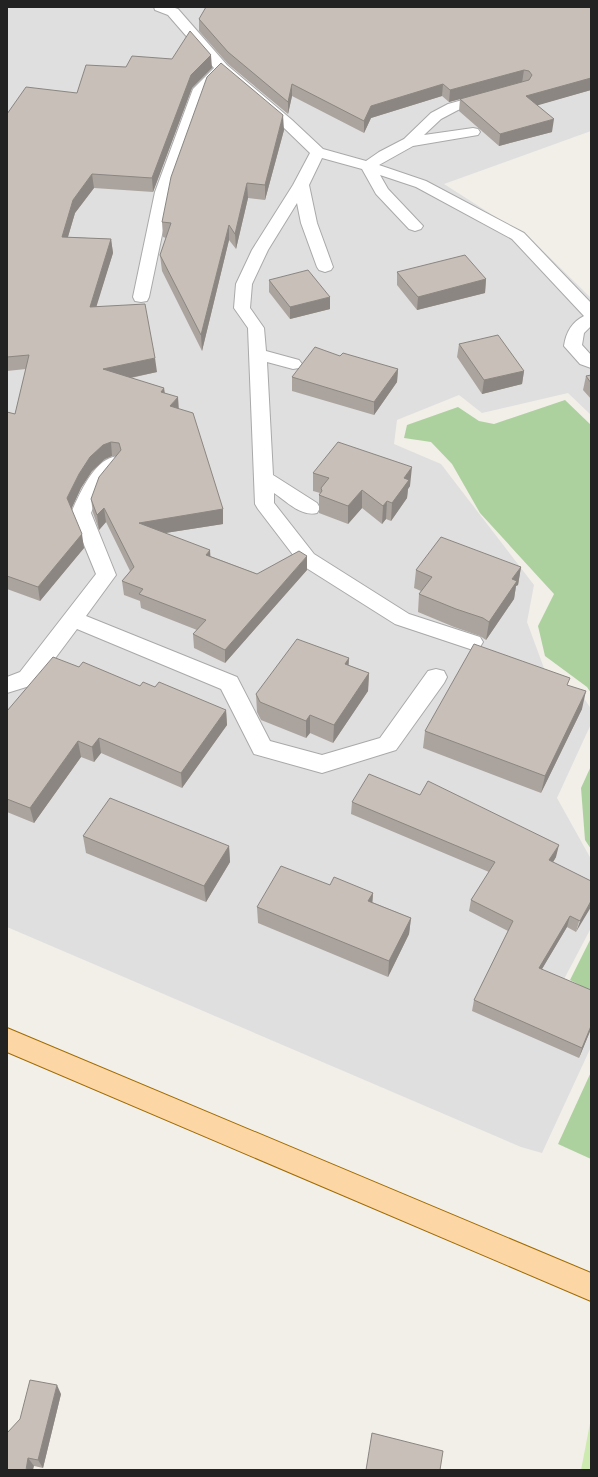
<svg xmlns="http://www.w3.org/2000/svg" width="598" height="1477" viewBox="0 0 598 1477" font-family="'Fira Sans',sans-serif">
	<style>
		.residential { fill: #e0dfdf }
		.grass { fill: #cdebb0 }
		.forest { fill: #add19e }
		.lines { fill: none; stroke-linecap: round; stroke-linejoin: round }
		.minor-casing { stroke: #a9a9a9; stroke-width: 2 }
		.major-casing { stroke: #a06b00; stroke-width: 2 }
		.minor { fill: #fff; fill-rule: evenodd }
		.major { fill: #fcd6a4; fill-rule: evenodd }
		.wall { fill: #aba49e }
		.shaded-wall { fill: #8b8681 }
		.building { fill: #c7bfb8; stroke: #8b8681 }
	</style>
	<rect width="100%" height="100%" fill="#f2efe9"/>
	<path class="residential" d="M7 7H591V131L444 184 533 241 591 298V415L568 393 482 413 459 395 397 420 394 444 441 464 534 585 527 622 545 671 582 695 591 709V724L557 798 591 859V928L562 983 591 997V1047L542 1153 521 1147 7 927Z"/>
	<path class="grass" d="M591 1418V1470H581Z"/>
	<path class="forest" d="M565 400 591 425V693L587 687 545 656 538 626 554 594 480 513 452 464 431 442 404 438 407 425 458 407 479 421 494 424Z
		M591 766V849L585 840 581 788Z
		M591 938V991L570 980Z
		M591 1072V1159L558 1144Z"/>
	<g class="lines">
		<g class="minor-casing">
			<path id="minor" d="M154 7H172L178 9 227 65 292 120 323 149 366 161 379 152 404 139 431 113 448 104 488 93 493 94 495 97 493 100 458 110 441 119 424 135 473 128 478 129 480 132 478 135 413 146 379 165 426 181 524 233 591 303V326L584 333 582 345 591 355V368L580 364 564 346C566 332 572 322 584 316L512 239 416 187 380 175 388 189 423 226 421 229 415 231 409 229 376 194 362 169 322 158 309 185 317 223 333 267 331 270 325 272 319 270 317 267 301 223 297 203 268 250 252 284 250 308 264 328 266 351 299 360 302 364 299 368 293 369 267 362 273 475 317 503 320 508 317 513C301 517 286 501 274 493V503L314 554 409 614 480 637 483 642 480 647 473 650 395 624 300 564 258 509 255 504 248 328 234 308 236 284 252 250 293 185 310 153 282 126 222 75 206 91 171 192 149 297 147 301 141 302 135 301 133 297 155 192 193 89 214 68 168 15 155 10Z
				M113 457 120 459 122 463 100 490 91 513 116 575 86 616 237 677 270 741 322 755 380 738 428 671 436 669 444 671 447 677 444 683 396 750 322 773 254 754 221 689 77 629 36 684 7 693V677L20 672 96 574 71 513C79 495 93 462 113 457Z"/>
		</g>
		<g class="major-casing">
			<path id="major" d="M7 1028 591 1273V1301L7 1052Z"/>
		</g>
		<use href="#minor" class="minor"/>
		<use href="#major" class="major"/>
	</g>
	<path class="wall" d="M591 7V90L537 105 552 132 499 146 459 111 460 99 449 102 442 96 371 118 364 133 292 96 288 114 228 64 199 31V19Z
		M126 67 212 68 192 88 153 192 94 188 75 213 68 237 111 239 113 253 96 306 157 372 131 378 164 388 165 393 179 409 223 509V524L165 533 210 556 257 574 307 570 225 663 194 648 193 634 197 630 141 608 140 601 124 595 122 581 130 571 106 522 99 530 93 513 91 499 116 456H112L105 459 92 471 81 488 71 509 84 548 40 601 7 589V412L15 414 26 369 7 371V114L77 93Z
		M284 130 265 200 248 198 236 249 229 240 202 351 162 271 160 255 166 238 163 237 162 222Z
		M397 272 486 279 485 293 417 310 397 285Z
		M269 280 330 309 290 319 269 292Z
		M459 344 524 371 522 384 482 394 457 357Z
		M340 356 398 369 397 382 374 415 292 391V377Z
		M591 375V399L583 390 586 376Z
		M313 473 410 486 408 489 407 498 391 521 386 519 382 524 362 508 348 524 319 513V495L320 493 313 491Z
		M521 567 518 585 516 586 514 599 486 640 480 636 454 627 418 612 419 594 421 591 414 588 416 570Z
		M349 658 348 665 369 673 368 691 333 743 310 733 306 738 261 720 257 712 256 694Z
		M79 667 140 686 155 687 226 710 227 725 182 788 101 753 94 762 81 757 34 823 7 812V711Z
		M568 685 582 709 541 793 423 748 425 731Z
		M352 802 556 857 553 862 591 881 576 932 567 927 542 969 591 1029 579 1058 472 1011 474 1000 508 931 469 911 471 900 489 872 351 814Z
		M83 836 229 846 230 862 206 902 86 853Z
		M330 885 373 893 372 902 411 918 409 934 388 977 258 923 257 907Z
		M61 1394 43 1468 34 1466 7 1470 20 1419Z"/>
	<path class="shaded-wall" d="M211 55 212 68 192 88 153 192 152 178 191 75Z
		M524 70 522 83 449 102 450 90Z
		M591 78V90L525 109 526 96Z
		M292 84V96L288 114V102Z
		M443 84 442 96 371 118 364 133V121L371 106Z
		M283 115 284 130 265 200V185Z
		M554 119 552 132 499 146 500 134Z
		M92 174 94 188 75 213 64 250 62 237 73 200Z
		M247 183 248 198 236 249 235 234Z
		M229 225V240L202 351 201 335Z
		M111 239 113 253 92 321 90 307Z
		M486 279 485 293 417 310 418 297Z
		M330 297V309L290 319V307Z
		M155 358 157 372 105 383 103 369Z
		M398 369 397 382 374 415V402Z
		M524 371 522 384 482 394 484 380Z
		M164 388 165 402 161 392Z
		M178 397 179 411 170 406Z
		M111 442 112 456 105 459 92 471 81 488 70 512 67 498 79 474 90 457 103 445Z
		M412 467 410 486 408 489 407 498 391 521 392 503 404 478Z
		M362 490V508L348 524V506Z
		M387 501 386 519 382 524 383 506Z
		M104 508 106 522 99 530 97 515Z
		M223 509V524L140 537 139 523Z
		M82 534 84 548 40 601 38 587Z
		M210 550 211 564 206 555Z
		M307 556V570L225 663V650Z
		M521 567 518 585 516 586 514 599 486 640 489 622 512 579Z
		M349 658 348 676 345 664Z
		M369 673 368 691 333 743 334 725Z
		M586 691 582 709 541 793 545 776Z
		M226 710 227 725 182 788 181 773Z
		M310 715V733L306 738V721Z
		M99 738 101 753 94 762 92 747Z
		M78 741 81 757 34 823 30 808Z
		M559 845 556 857 547 872 549 860Z
		M229 846 230 862 206 902 204 886Z
		M373 893 372 909 368 901Z
		M591 901V907L576 932 580 921Z
		M570 916 567 927 536 979 539 968Z
		M411 918 409 934 388 977 389 961Z
		M591 1026V1029L579 1058 582 1048Z
		M57 1385 61 1394 43 1468 38 1460Z
		M28 1458 34 1466 33 1470H26Z"/>
	<path class="building" d="M206 7H591V78L526 96 554 119 500 134 460 99 529 80 532 75 529 71 524 70 450 90 443 84 371 106 364 121 292 84 288 102 228 52 199 19Z
		M190 31 211 55 191 75 152 178 92 174 73 200 62 237 111 239 90 307 145 304 155 358 103 369 164 388 161 392 178 397 170 406 193 413 223 509 139 523 210 550 206 555 257 574 299 551 307 556 225 650 193 634 206 620 139 594 143 589 122 581 134 567 104 508 97 515 91 499 99 477 121 450 119 443 111 442 103 445 90 457 79 474 67 498 82 534 38 587 7 576V412L15 414 29 355 7 357V114L26 87 77 93 86 65 126 67 132 56 172 59Z
		M221 63 283 115 265 185 247 183 235 234 229 225 201 335 160 255 171 223 162 222 171 177 207 77Z
		M465 255 486 279 418 297 397 272Z
		M308 270 330 297 290 307 269 280Z
		M498 335 524 371 484 380 459 344Z
		M315 347 340 356 343 353 398 369 374 402 292 377Z
		M591 375V383L586 376Z
		M338 442 412 467 404 478 409 480 392 503 387 501 383 506 362 490 348 506 319 495 322 491 321 488 329 478 313 473Z
		M441 537 521 567 512 579 517 581 489 622 483 618 456 609 419 594 432 577 416 570Z
		M297 639 349 658 345 664 369 673 334 725 310 715 306 721 260 702 256 694Z
		M474 644 570 678 567 685 586 691 545 776 425 731Z
		M53 657 79 667 83 662 140 686 143 682 155 687 159 682 226 710 181 773 99 738 92 747 78 741 30 808 7 799V711Z
		M369 774 420 795 428 781 559 845 549 860 591 881V901L580 921 570 916 539 968 591 990V1026L582 1048 474 1000 513 921 471 900 495 862 352 802Z
		M110 798 229 846 204 886 83 836Z
		M281 866 330 885 334 877 373 893 368 901 411 918 389 961 257 907Z
		M30 1380 57 1385 38 1460 28 1458 26 1470H7V1433L20 1419Z
		M372 1433 443 1451 440 1470H366Z"/>
	<rect width="598" height="1477" fill="none" stroke="#222222" stroke-width="16"/>
</svg>
